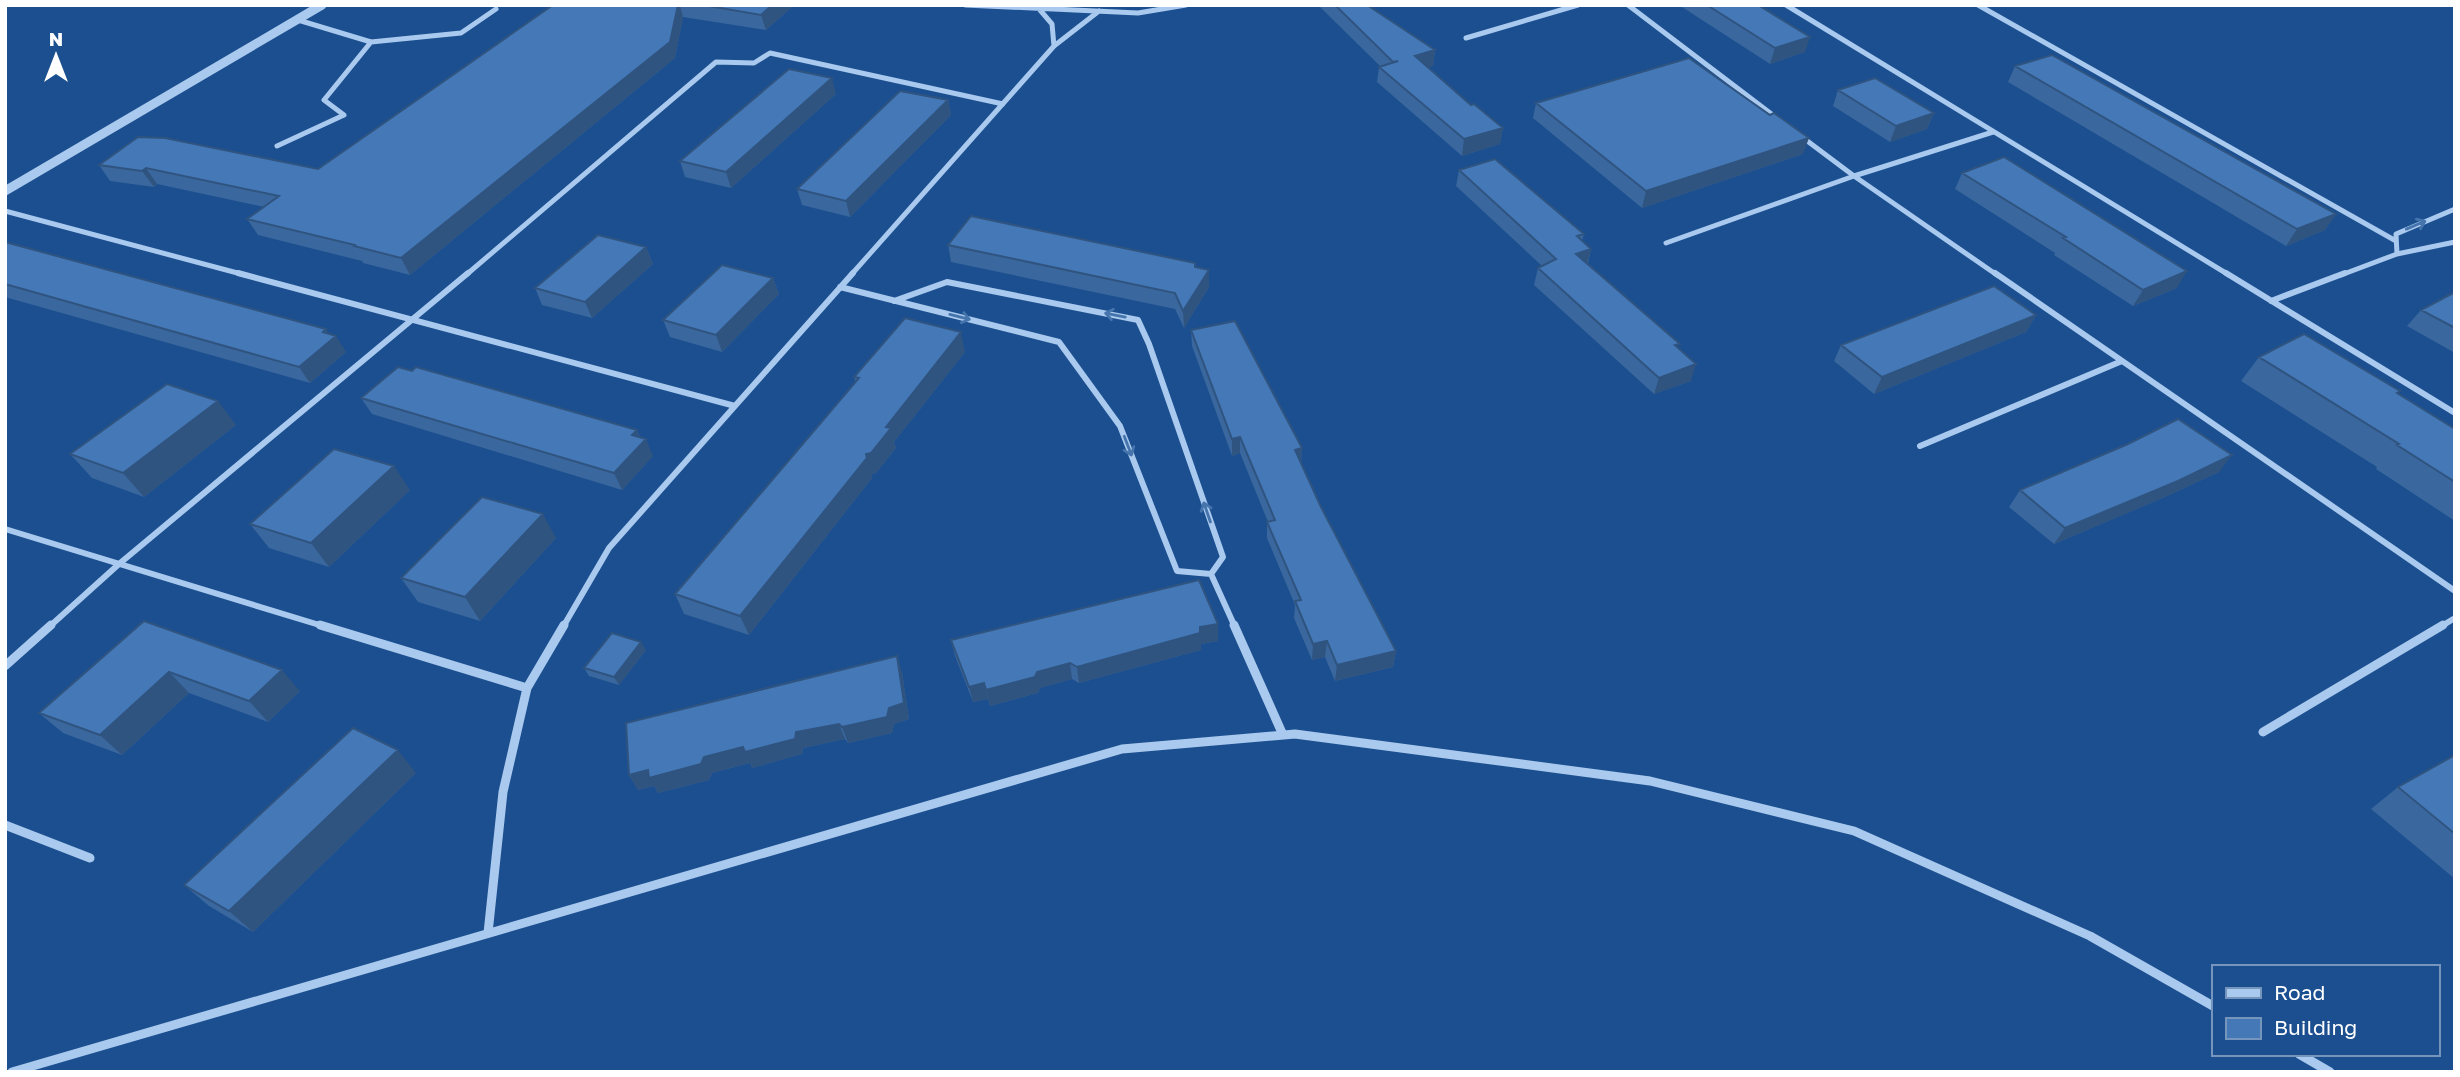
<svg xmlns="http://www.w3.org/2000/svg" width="2460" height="1077" viewBox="0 0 2460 1077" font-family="'Golos Text',sans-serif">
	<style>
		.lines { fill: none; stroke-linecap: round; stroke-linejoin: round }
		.minor-far2 { stroke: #a9c9ee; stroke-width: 5 }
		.minor-far1 { stroke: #a9c9ee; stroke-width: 6 }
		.minor { stroke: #a9c9ee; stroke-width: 9 }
		.tertiary { stroke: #a9c9ee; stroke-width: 9 }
		.wall { fill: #3a679d }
		.shaded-wall { fill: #305480 }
		.building { fill: #4478b7; stroke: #305480; stroke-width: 2 }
		.oneway { stroke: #4674ac }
	</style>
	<rect width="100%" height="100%" fill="#1b4f8f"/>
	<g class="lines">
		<path class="minor-far2" d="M965 5 1138 13 1186 5
			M1628 5 1778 119
			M1786 5 2229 275
			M1978 5 2396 241
			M1040 10 1052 24 1054 46
			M298 20 371 42 461 33 496 9
			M1466 38 1578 5
			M1993 132 1854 176 1997 275
			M1802 137 1854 176
			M277 146 344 115 324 100 371 42
			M5 211 245 275
			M1666 243 1854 176
			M2397 254 2396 234 2455 209
			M466 275 716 62 754 63 770 53 1003 104
			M851 275 1054 46 1099 11
			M2341 275 2397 254 2455 242"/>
		<path class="minor-far1" d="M238 273 735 406
			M1995 273 2455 591
			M2226 273 2455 413
			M840 287 1059 342 1120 426 1177 571 1211 574
			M894 301 947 282 1138 320 1149 344 1223 557 1211 574
			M2271 301 2345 273
			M1920 446 2122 361
			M5 529 326 627
			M1211 574 1235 627
			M49 627 119 564 468 273
			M563 627 609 548 853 273
			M2440 627 2455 618"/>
		<path class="minor" d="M320 625 527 688
			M1234 625 1283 735
			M5 666 51 625
			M2263 732 2443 625
			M5 825 90 858
			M488 933 503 792 527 688 564 625
			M2299 1054 2330 1072
			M12 1072 1122 749 1295 734 1650 781 1854 831 2090 936 2213 1006"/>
		<path class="tertiary" d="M5 191 322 5"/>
	</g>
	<path class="wall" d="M553 5H791L792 7 766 30 683 17 675 58 410 275 363 263 362 261 258 235 247 219 264 207 157 184 154 187 110 181 99 165 318 169Z
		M1320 5H1367L1435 50 1433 66 1428 67 1471 105 1503 128 1500 144 1462 156 1377 82 1379 67 1380 66 1320 7Z
		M1682 5H1758L1805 52 1770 64 1682 7Z
		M2015 66 2336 214 2325 230 2286 246 2008 82Z
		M1838 90 1934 113 1927 129 1890 142 1833 106Z
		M836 94 731 188 685 177 680 161Z
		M948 100 951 115 850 217 802 205 797 189Z
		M1536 103 1770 115 1803 154 1642 208 1533 118Z
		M1459 170 1584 234 1582 241 1591 249 1588 264 1678 348 1691 381 1654 394 1534 285 1538 268 1542 266 1456 186Z
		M1962 173 2177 288 2133 306 2054 255 2055 253 1955 189Z
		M5 242 329 334 346 352 310 383 5 297Z
		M948 245 1195 267 1209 287 1184 328 1175 309 951 262Z
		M646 247 653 264 592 318 542 305 535 288Z
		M773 278 779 294 722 352 670 337 663 320Z
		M2455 292V353L2407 326 2421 310Z
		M2036 315 2026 332 1874 394 1834 361 1841 345Z
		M1191 330 1302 448 1301 463 1321 507 1396 651 1393 667 1335 681 1325 657 1312 660 1294 618 1295 605 1267 538V522H1268L1240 453 1232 456 1192 346Z
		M965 352 894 442 896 448 876 473 872 474V478L749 635 684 614 675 594 856 383 854 377Z
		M2259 357 2398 394 2455 429V521L2376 469 2377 467 2241 381Z
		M361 398 637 430 640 437 653 456 622 490 372 414Z
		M236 425 144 497 92 478 70 454Z
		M2219 472 2165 497 2054 544 2009 507 2020 490Z
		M410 490 329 567 269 548 250 524Z
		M556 538 480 621 418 602 401 578Z
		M144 621 300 691 268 722 189 693 122 755 63 733 39 713Z
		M951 640 1218 641 1201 644V650L1079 683 1072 679 1040 688 1038 693 990 706 988 699 973 702 955 656Z
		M646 650 619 685 589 676 584 668Z
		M902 672 909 719 894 724 892 733 848 743 845 739 803 748 802 754 752 768 750 763 712 773 709 780 658 793 654 786 638 790 629 775Z
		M2455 755V879L2371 809 2398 787Z
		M416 773 253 932 209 906 184 885Z"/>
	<path class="shaded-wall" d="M678 5H680L683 17 675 58 410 275 401 258Z
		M772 5H791L792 7 766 30 761 15Z
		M1810 37 1805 52 1770 64 1775 48Z
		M1435 50 1433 66 1413 72 1415 56Z
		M832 78 836 94 731 188 726 172Z
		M948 100 951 115 850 217 846 201Z
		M1934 113 1927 129 1890 142 1896 126Z
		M1503 128 1500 144 1462 156 1464 139Z
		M1809 138 1803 154 1642 208 1646 191Z
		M146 168 157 184 154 187 142 171Z
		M2336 214 2325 230 2286 246 2297 229Z
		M646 247 653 264 592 318 585 302Z
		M1591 249 1587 265 1576 254Z
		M1209 270V287L1184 328 1183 311Z
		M2187 271 2177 288 2133 306 2143 290Z
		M773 278 779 294 722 352 716 335Z
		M2036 315 2026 332 1874 394 1882 377Z
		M326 329 332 339 336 336 346 352 310 383 299 367 323 332Z
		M961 332 965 352 894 442 896 448 876 473 872 474V478L749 635 740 616 866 454 886 427Z
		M1696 364 1691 381 1654 394 1659 378Z
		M218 401 236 425 144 497 123 473Z
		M637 430 642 443 646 439 653 456 622 490 614 473 632 435Z
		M1240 437V453L1232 456V439Z
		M1302 448 1301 465 1295 450Z
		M2232 455 2219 472 2165 497 2054 544 2065 528Z
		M394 466 410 490 329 567 311 543Z
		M543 514 556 538 480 621 465 597Z
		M1218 624V641L1201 644V650L1079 683 1077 667 1200 627Z
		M1327 641 1325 657 1312 660 1313 644Z
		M641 642 646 650 619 685 614 677Z
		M1396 651 1393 667 1335 681 1337 665Z
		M897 656 902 672 909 719 894 724 892 733 848 743 842 727Z
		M1070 663 1072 679 1040 688 1038 693 990 706 986 690 1037 672Z
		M282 670 300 691 268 722 249 701Z
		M169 672 189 693 122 755 100 735Z
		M984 683 988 699 973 702 969 687Z
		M839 724 845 739 803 748 802 754 752 768 750 763 712 773 709 780 658 793 654 786 638 790 629 775 704 757 796 732Z
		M398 750 416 773 253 932 229 911Z"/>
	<path class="building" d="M553 5H678L670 42 401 258 354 246 355 245 247 219 279 196 146 168 142 171 99 165 138 137 165 138 318 169Z
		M703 5H772L761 15Z
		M1335 5H1367L1435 50 1415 56 1471 105 1474 104 1503 128 1464 139 1379 67 1398 61 1393 62Z
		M1707 5H1758L1810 37 1775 48Z
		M2052 55 2336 214 2297 229 2015 66Z
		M1689 58 1770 115 1774 113 1809 138 1646 191 1536 103Z
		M789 69 832 78 726 172 680 161Z
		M1875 78 1934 113 1896 126 1838 90Z
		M900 91 948 100 846 201 797 189Z
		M2004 157 2187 271 2143 290 2063 238 2066 237 1962 173Z
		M1495 159 1584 234 1577 236 1591 249 1576 254 1680 344 1675 345 1696 364 1659 378 1538 268 1556 259 1459 170Z
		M971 216 1195 263V267L1209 270 1183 311 1175 293 948 245Z
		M598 235 646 247 585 302 535 288Z
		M5 242 326 329 323 332 336 336 299 367 5 284Z
		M722 265 773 278 716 335 663 320Z
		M1994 286 2036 315 1882 377 1841 345Z
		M2455 292V328L2421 310Z
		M905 318 961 332 886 427 891 428 871 453 866 454 867 458 740 616 675 594 859 378 854 377Z
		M1235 321 1302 448 1295 450 1321 507 1396 651 1337 665 1327 641 1313 644 1295 601 1301 600 1267 522 1275 520 1240 437 1232 439 1191 330Z
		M2304 334 2400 391 2397 393 2455 429V482L2397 445 2399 444 2259 357Z
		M398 367 412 371 416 367 637 430 632 435 646 439 614 473 361 398Z
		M167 384 218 401 123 473 70 454Z
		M2178 419 2232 455 2178 481 2065 528 2020 490 2128 444Z
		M334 449 394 466 311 543 250 524Z
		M482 497 543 514 465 597 401 578Z
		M1199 580 1218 624 1200 627V633L1077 667 1070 663 1037 672 1035 677 986 690 984 683 969 687 951 640Z
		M144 621 282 670 249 701 169 672 100 735 39 713Z
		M612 633 641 642 614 677 584 668Z
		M897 656 904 703 889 708 887 717 842 727 839 724 796 732 795 739 745 752 743 747 704 757 701 764 649 778 648 770 629 775 626 723Z
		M353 728 398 750 229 911 184 885Z
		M2455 755V834L2398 787Z"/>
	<defs><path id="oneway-shaft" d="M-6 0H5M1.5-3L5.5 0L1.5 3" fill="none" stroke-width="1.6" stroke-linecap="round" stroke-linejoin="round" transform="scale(1.75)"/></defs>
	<g class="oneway">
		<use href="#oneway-shaft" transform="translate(2416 225) rotate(-23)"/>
		<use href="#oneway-shaft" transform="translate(1115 315) rotate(-169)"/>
		<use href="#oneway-shaft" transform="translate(960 317) rotate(14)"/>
		<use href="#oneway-shaft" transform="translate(1128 446) rotate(69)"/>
		<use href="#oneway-shaft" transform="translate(1207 512) rotate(-109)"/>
	</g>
	<rect width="2460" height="1077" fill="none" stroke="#ffffff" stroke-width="14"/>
	<rect x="2212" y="965" width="228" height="91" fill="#1b4f8f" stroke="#7695bc" stroke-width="2"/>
	<rect x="2226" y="988" width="35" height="10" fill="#a9c9ee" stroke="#7695bc" stroke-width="2"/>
	<text x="2274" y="1000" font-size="21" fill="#ffffff">Road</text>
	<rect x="2226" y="1018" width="35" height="21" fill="#4478b7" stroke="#7695bc" stroke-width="2"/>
	<text x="2274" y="1035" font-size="21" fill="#ffffff">Building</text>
	<g transform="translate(56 56)" stroke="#1b4f8f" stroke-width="5" paint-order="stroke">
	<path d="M0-5L12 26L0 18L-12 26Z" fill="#ffffff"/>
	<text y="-10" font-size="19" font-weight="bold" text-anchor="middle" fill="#ffffff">N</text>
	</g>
</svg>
